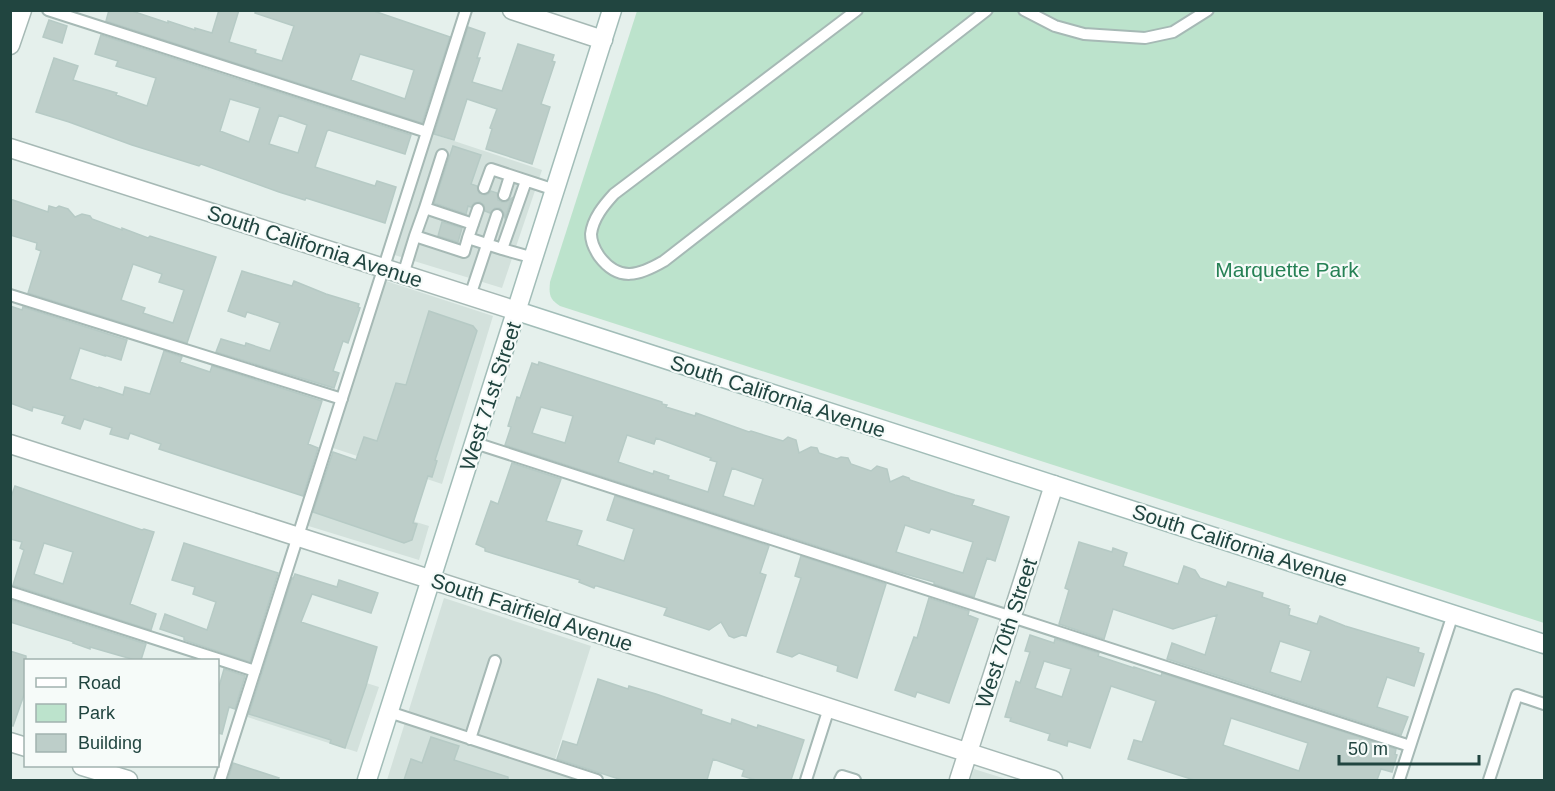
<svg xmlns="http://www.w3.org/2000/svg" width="1555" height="791" viewBox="0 0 1555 791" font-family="Helvetica,sans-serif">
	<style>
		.built { fill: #d3e1dc }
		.green { fill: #bce3cc }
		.building { fill: #bdcec9; stroke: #b6cac5; stroke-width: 1.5; fill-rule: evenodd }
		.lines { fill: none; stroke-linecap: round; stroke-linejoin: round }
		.lane-casing { stroke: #a6b9b5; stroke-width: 14 }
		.street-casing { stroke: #a6b9b5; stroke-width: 21 }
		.secondary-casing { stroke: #a2bdb8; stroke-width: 21 }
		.lane { stroke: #fff; stroke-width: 10 }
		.street { stroke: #fff; stroke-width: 18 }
		.secondary { stroke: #fff; stroke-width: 18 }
		.labels { text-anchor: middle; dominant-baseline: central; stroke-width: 4.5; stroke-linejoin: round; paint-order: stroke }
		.street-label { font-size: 21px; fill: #214540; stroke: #f6fbf9 }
		.park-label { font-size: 21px; fill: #268155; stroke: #f6fbf9 }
	</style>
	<rect width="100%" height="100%" fill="#e5f0ec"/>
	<path class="built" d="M427 132 542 170 502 288 388 253Z
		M380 279 493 316 442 484 327 446Z
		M313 490 429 526 419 560 302 524Z
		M444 598 591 646 553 766 578 774 576 780H387Z
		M262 650 379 687 357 752 241 715Z
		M974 769 1009 780H970Z"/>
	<path class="green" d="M637 11H1544V623L560 306C549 299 549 294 550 282Z"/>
	<path class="building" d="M109 10H129L168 23V21L195 30V28L212 33 219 10H239L229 42 256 50 255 53 282 61 294 26 255 13 256 10H371L450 37 422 123 106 21ZM360 54 414 70 405 99 351 80Z
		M49 20 67 26 62 43 43 37Z
		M468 27 485 33 477 58H480L472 82 502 91 518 44 554 55 552 61 555 62 541 104 550 107 532 164 486 149 492 129 490 128 497 109 467 99 454 140 434 134Z
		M101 35 411 135 405 154 329 130 327 131 315 167 375 186 377 181 396 187 385 223 306 198 305 200 279 192 201 164 199 166 132 145 69 122 36 112 54 58 78 66 73 80 117 93 116 95 147 106 156 78 116 66 118 61 95 54ZM230 99 260 108 249 142 220 131ZM279 115 307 125 298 153 269 144Z
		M453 146 481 155 471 184 477 186 479 193 485 195 488 194 491 191 497 193 498 200 502 202H506L512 198 505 218 504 213 500 208H495L490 213 485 211 484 205 480 202 474 203 471 207 468 206 466 214 434 203Z
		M10 199 48 212 49 206 56 208 59 206 68 209 75 217 82 214 90 216 92 219 122 230V228L148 238 150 236 216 257 187 343 28 293 41 251 36 249 37 243 10 235ZM133 264 162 274 159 282 184 290 173 323 143 313 145 308 121 300Z
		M442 222 462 228 458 242 438 236Z
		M242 271 292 286 294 281 326 294 359 304 358 307 360 308 348 343 343 341 333 371 339 373 334 388 216 352 221 339 245 346 246 343 270 351 280 323 247 312 245 317 228 311Z
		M10 306 22 310 23 307 127 340 121 360 105 355V356L80 348 70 379 98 388 99 387 123 395 125 387 150 394 164 351 182 357 180 362 210 372 212 366 322 401 308 444 318 448 303 496 159 449 161 444 130 433 128 439 110 434 112 428 84 419 80 429 62 423 65 416 33 407 32 411 10 403Z
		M429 311 473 326 477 331 435 460 437 461 432 477 428 476 413 523 417 524 412 540 404 543 313 512 333 452 356 460 364 437 377 441 396 383 406 385Z
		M539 362 662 402V404L667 405 666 407 695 416 696 413 749 432 751 431 783 441 788 437 796 440 799 453 811 447 817 448 819 453 837 459 841 457 848 458 851 464 871 471 877 466 887 469 890 482 903 476 909 478 910 480 955 495 974 500 972 505 1009 517 995 561 987 558 974 597 934 584V582L891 570 505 445 511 427 508 426 517 397 520 398 532 363 538 365ZM541 407 573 416 565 443 532 433ZM627 435 654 444 656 438 711 458 710 460 717 462 708 492 668 479 669 476 654 471 653 474 618 462ZM732 468 763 479 754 506 723 496ZM905 525 929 533 931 529 973 542 963 573 896 552Z
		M512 463 561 479 546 521 582 531 577 545 624 561 634 529 607 520 615 496 769 546 760 573 766 575 746 636 742 635 734 638 729 636 721 622 709 630 664 615 667 608 597 586H595L594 588 579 582 580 580 485 551V548L476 544 491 501 498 504Z
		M15 486 142 530 144 529 154 532 130 604 156 614 151 630 13 585 24 550 20 548 22 542 10 539V500ZM44 543 73 552 63 584 34 574Z
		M1079 542 1112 552 1113 548 1127 553 1123 566 1178 584 1184 566 1195 570 1200 578 1226 587 1228 582 1263 593 1262 597 1289 606 1288 608 1290 609 1289 615 1317 624 1320 616 1345 626 1419 648 1418 652 1424 654 1414 686 1387 677 1377 707 1408 717 1401 735 1167 659 1172 643 1205 655 1217 615 1173 629 1113 609 1104 639 1059 624 1069 590 1065 588ZM1280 641 1311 651 1301 682 1270 672Z
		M184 543 278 573 250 662 184 640V637L160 629 165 614 207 630 216 602 193 594 195 587 172 580Z
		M801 556 886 584 857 678 837 671 838 666 799 653 792 657 777 652 801 578 795 576Z
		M295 574 337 587 339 580 378 593 371 613 312 594 301 622 377 647 366 686 345 748 330 743 331 740 249 714 292 578 293 579Z
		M929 598 969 611 968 615 978 619 949 703 917 692 915 697 895 690 914 637 917 638Z
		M10 600 146 644 141 660H135L90 647V649L73 643 74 642 10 622Z
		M1030 635 1054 643 1055 639 1099 653 1098 656 1134 668V667L1161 676 1162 673 1396 749 1395 754 1397 755 1392 772 1381 769 1377 780H1194L1128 759 1134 740 1142 742 1156 701 1111 686 1090 748 1068 741 1067 746 1048 740 1050 734 1010 721 1011 718 1005 717 1016 681 1020 683 1030 652 1025 651ZM1044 661 1071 669 1062 697 1035 688ZM1231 718 1308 743 1299 771 1223 745Z
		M10 651 26 656V689L13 726 10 725Z
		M224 669 245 676 235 709 229 707 222 734 218 733V690Z
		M598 679 628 689 629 686 656 694 702 710 701 714 731 724 732 719 757 728 758 725 804 740 791 780H756L742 776 744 770 713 759 707 780H622L557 759 563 741 577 745Z
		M431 737 459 746 454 760 508 777V780H404L411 759 422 763Z
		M233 763 279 778 278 780H228Z"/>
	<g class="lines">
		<g class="lane-casing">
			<path id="lane" d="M48 10 427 132
				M857 10 614 194C604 205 593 218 591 234 591 241 595 250 599 256 619 283 640 275 664 261L987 10
				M1024 10 1055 26 1084 34 1145 38 1173 32 1208 10
				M484 188 491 169 555 190
				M504 195 510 176
				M425 208 442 155
				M478 209 468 238 502 249 526 181
				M415 236 425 208 473 224
				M502 249 534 258
				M403 275 415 236 464 252 468 238
				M10 295 342 399
				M470 296 497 215
				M475 443 1410 746
				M10 592 255 671
				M389 712 597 780
				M470 739 495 661
				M220 780 466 10
				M806 780 829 708
				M840 780 842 776 855 780
				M1399 780 1453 614
				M1489 780 1517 695 1544 704"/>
		</g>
		<g class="street-casing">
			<path id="street" d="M512 10 603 40
				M10 45 22 10
				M10 148 517 311
				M10 444 1053 780
				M10 742 26 747
				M82 766 128 780
				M959 780 1054 485"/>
		</g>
		<g class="secondary-casing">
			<path id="secondary" d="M517 311 1544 644
				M367 780 612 10"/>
		</g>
		<use href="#lane" class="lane"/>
		<use href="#street" class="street"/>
		<use href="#secondary" class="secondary"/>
	</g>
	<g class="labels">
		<g class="street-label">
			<text transform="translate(315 246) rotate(18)">South California Avenue</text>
			<text transform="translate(490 396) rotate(-72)">West 71st Street</text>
			<text transform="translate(778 396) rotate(18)">South California Avenue</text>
			<text transform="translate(1240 545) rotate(18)">South California Avenue</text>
			<text transform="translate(532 612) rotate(18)">South Fairfield Avenue</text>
			<text transform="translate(1006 633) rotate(-72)">West 70th Street</text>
		</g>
		<g class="park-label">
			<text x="1287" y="269">Marquette Park</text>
		</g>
	</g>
	<rect width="1555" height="791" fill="none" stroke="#214540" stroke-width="24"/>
	<rect x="24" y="659" width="195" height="108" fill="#f6fbf9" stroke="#a1b2af" stroke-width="1.5"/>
	<rect x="36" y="678" width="30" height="9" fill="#ffffff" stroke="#a1b2af" stroke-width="1.5"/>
	<text x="78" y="689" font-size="18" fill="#214540">Road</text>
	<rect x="36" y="704" width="30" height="18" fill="#bce3cc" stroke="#a1b2af" stroke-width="1.5"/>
	<text x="78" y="719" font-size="18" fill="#214540">Park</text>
	<rect x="36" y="734" width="30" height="18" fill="#bdcec9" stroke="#a1b2af" stroke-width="1.5"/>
	<text x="78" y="749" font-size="18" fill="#214540">Building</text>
	<path d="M1339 755v9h140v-9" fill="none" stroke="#214540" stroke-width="3"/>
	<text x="1348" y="755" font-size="18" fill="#214540" stroke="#f6fbf9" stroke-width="4.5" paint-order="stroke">50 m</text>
</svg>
